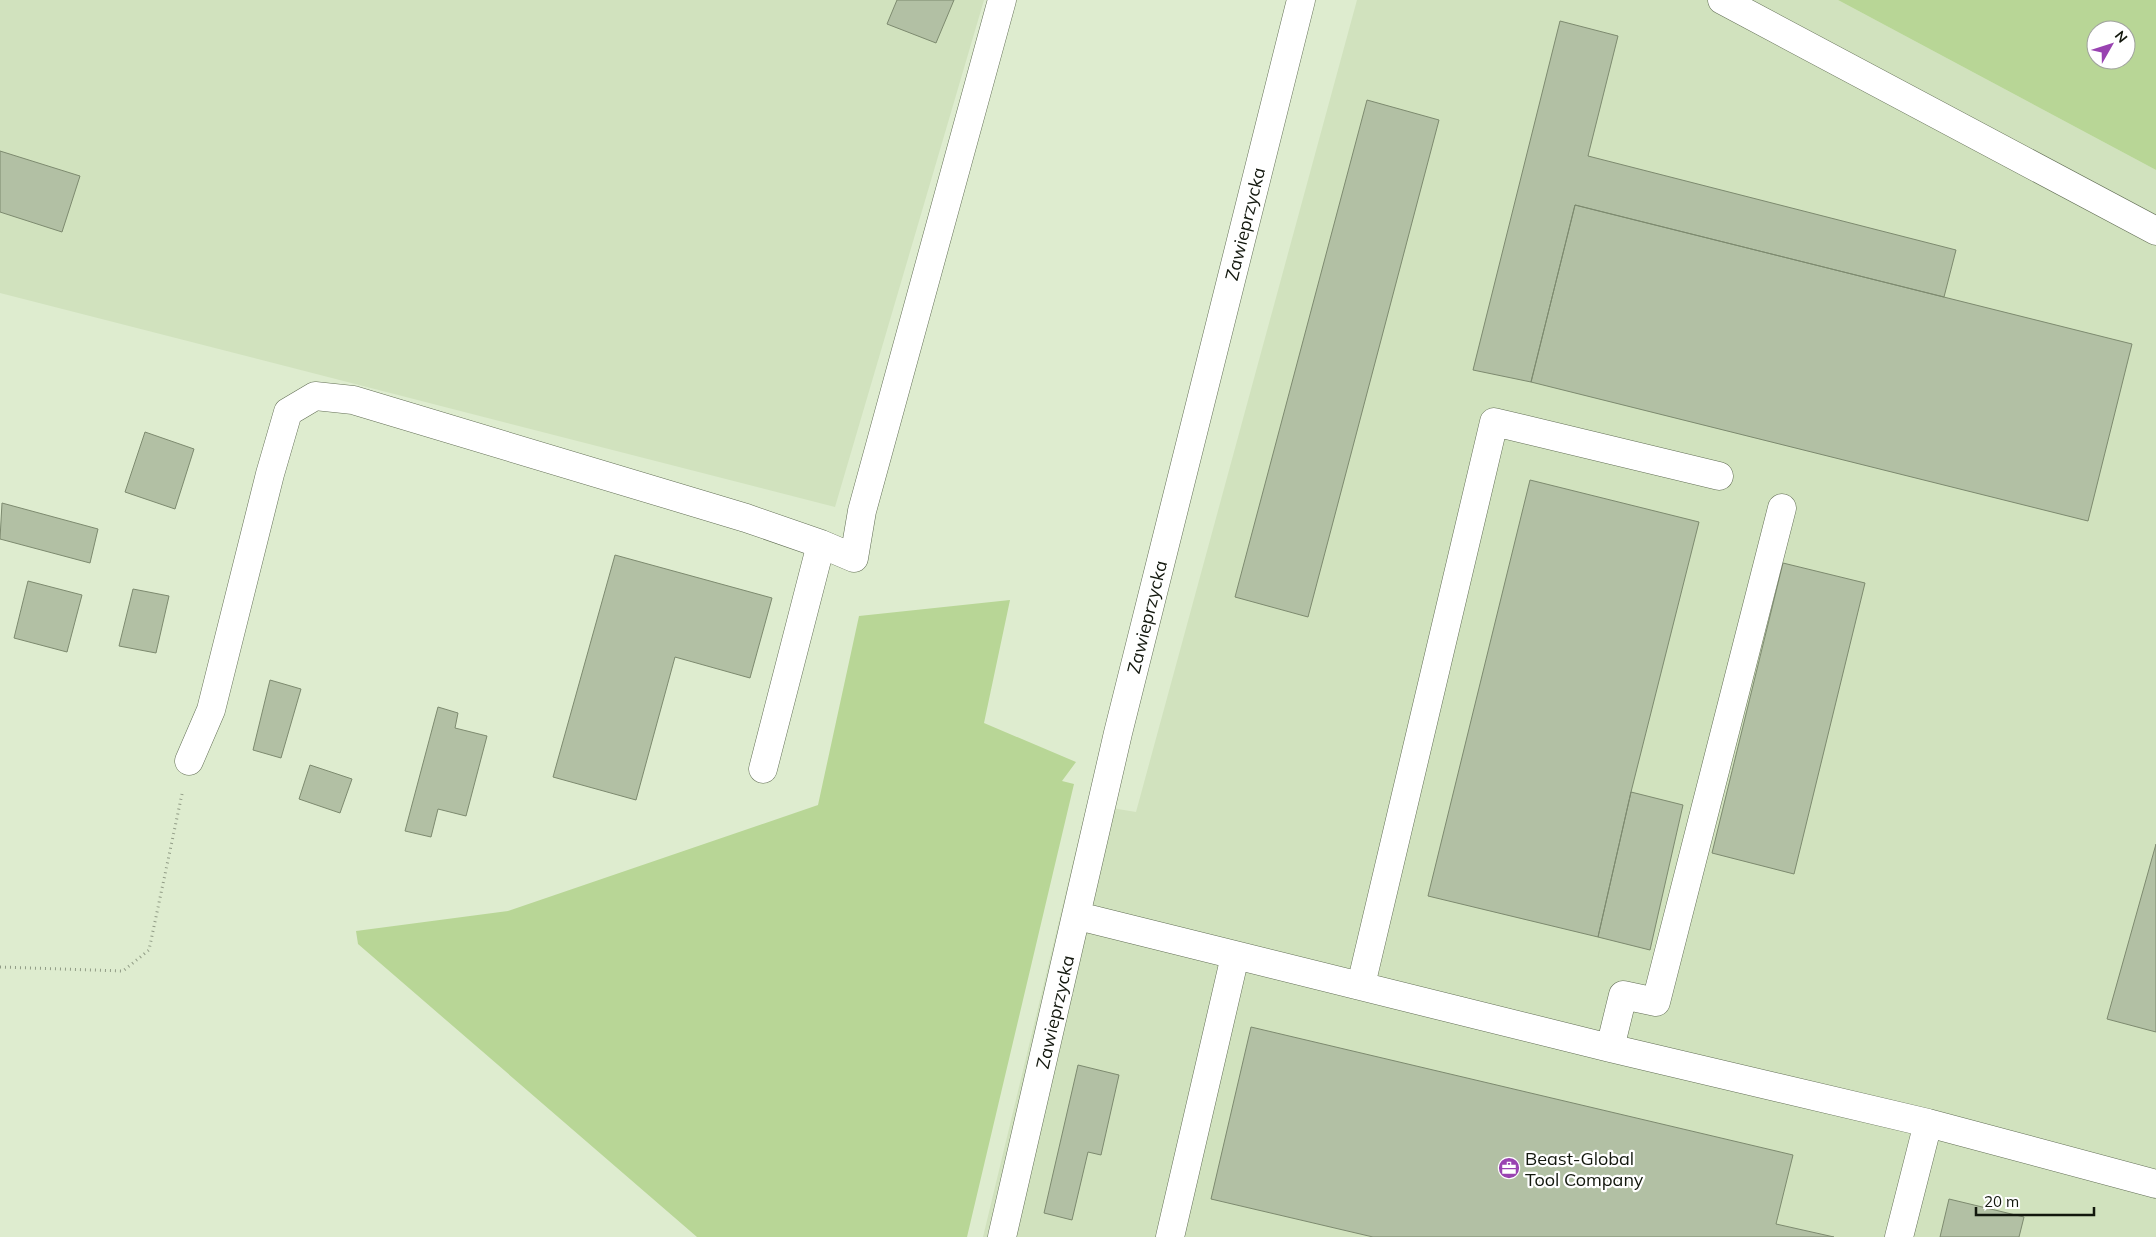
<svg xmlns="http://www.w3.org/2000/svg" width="2156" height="1237" viewBox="0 0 2156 1237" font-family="Mulish,sans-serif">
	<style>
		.built { fill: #d1e2be }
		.green { fill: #b8d696; fill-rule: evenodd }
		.building { fill: #b2c0a4; stroke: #7d8a6f }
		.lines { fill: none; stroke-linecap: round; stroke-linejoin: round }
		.minor-casing { stroke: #626e55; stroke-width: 29 }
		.path { stroke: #919c86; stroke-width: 3; stroke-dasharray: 1 4; stroke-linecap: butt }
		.minor { stroke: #fff; stroke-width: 28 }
		.labels { text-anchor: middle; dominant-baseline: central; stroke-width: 4.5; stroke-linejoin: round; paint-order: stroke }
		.street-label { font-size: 18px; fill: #12170d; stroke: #fff }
		.poi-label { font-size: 18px; fill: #12170d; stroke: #fff; text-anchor: start }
	</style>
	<rect width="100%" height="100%" fill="#deeccf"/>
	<path class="built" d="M0 0H984L835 507 0 293Z
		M1357 0H1838L2156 170V1237H983L1087 804 1136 812Z"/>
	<path class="green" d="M1838 0H2156V170ZM2096 30H2126V60H2096Z
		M1010 600 984 723 1076 762 1062 781 1074 784 967 1237H697L358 944 356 931 508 911 818 805 859 616Z"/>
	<path class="building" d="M897 0H954L936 43 887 24Z
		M1560 21 1618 36 1588 156 1956 250 1944 297 1575 205 1531 382 1473 370Z
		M1367 100 1439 120 1308 617 1235 597Z
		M0 151 80 176 62 232 0 212Z
		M1575 205 2132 344 2088 521 1531 382Z
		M145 432 194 449 175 509 125 492Z
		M1530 480 1699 522 1631 792 1598 937 1428 896Z
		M2 503 98 529 90 563 0 539Z
		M615 555 772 598 750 678 675 657 636 800 553 777Z
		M1783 563 1865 583 1794 874 1712 853Z
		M28 581 82 595 67 652 14 638Z
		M133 589 169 596 156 653 119 646Z
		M270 680 301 689 281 758 253 750Z
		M438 707 458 713 455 728 487 736 466 816 438 809 431 837 405 831Z
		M310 765 352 779 340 813 299 799Z
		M1631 792 1683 805 1650 950 1598 937Z
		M2156 844V1032L2107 1019Z
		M1251 1027 1793 1155 1776 1224 1834 1237H1373L1211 1199Z
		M1078 1065 1119 1075 1101 1155 1088 1152 1072 1220 1044 1213Z
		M1949 1199 2024 1217 2019 1237H1940Z"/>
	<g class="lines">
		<g class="minor-casing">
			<path id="minor" d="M1722 0 2156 231
				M189 761 211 710 270 474 288 412 315 396 353 400 746 518 821 544 854 558 862 511 1002 0
				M763 769 821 544
				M1078 916 1610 1048 1928 1123 2156 1184
				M1361 985 1494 422 1719 476
				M1610 1048 1623 995 1656 1002 1782 508
				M1002 1237 1118 733 1301 0
				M1170 1237 1235 956
				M1899 1237 1928 1123"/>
		</g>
		<path class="path" d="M0 967 123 971 149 950 182 794"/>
		<use href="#minor" class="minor"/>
	</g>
	<defs>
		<g id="office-disc" transform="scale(1.125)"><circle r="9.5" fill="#9943b1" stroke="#fff"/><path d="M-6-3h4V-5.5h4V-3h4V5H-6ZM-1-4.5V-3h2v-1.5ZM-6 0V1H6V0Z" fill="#fff"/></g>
	</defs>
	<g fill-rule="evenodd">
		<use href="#office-disc" x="1509" y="1168"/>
	</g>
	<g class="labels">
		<g class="street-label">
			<text transform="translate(1245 224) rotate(-76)">Zawieprzycka</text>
			<text transform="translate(1147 617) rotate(-76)">Zawieprzycka</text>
			<text transform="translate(1055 1012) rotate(-77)">Zawieprzycka</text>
		</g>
		<g class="poi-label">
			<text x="1525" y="1158">Beast-Global<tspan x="1525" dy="21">Tool Company</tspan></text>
		</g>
	</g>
	<g transform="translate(2111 45) rotate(51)"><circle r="24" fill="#ffffff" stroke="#a0a29e"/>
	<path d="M0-4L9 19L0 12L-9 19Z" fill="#9943b1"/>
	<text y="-8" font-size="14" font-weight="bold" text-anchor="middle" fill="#12170d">N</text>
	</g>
	<path d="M1976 1207v8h118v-8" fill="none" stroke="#12170d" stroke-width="2.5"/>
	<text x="1984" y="1207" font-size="15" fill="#12170d" stroke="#ffffff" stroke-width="4" paint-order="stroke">20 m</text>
</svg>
